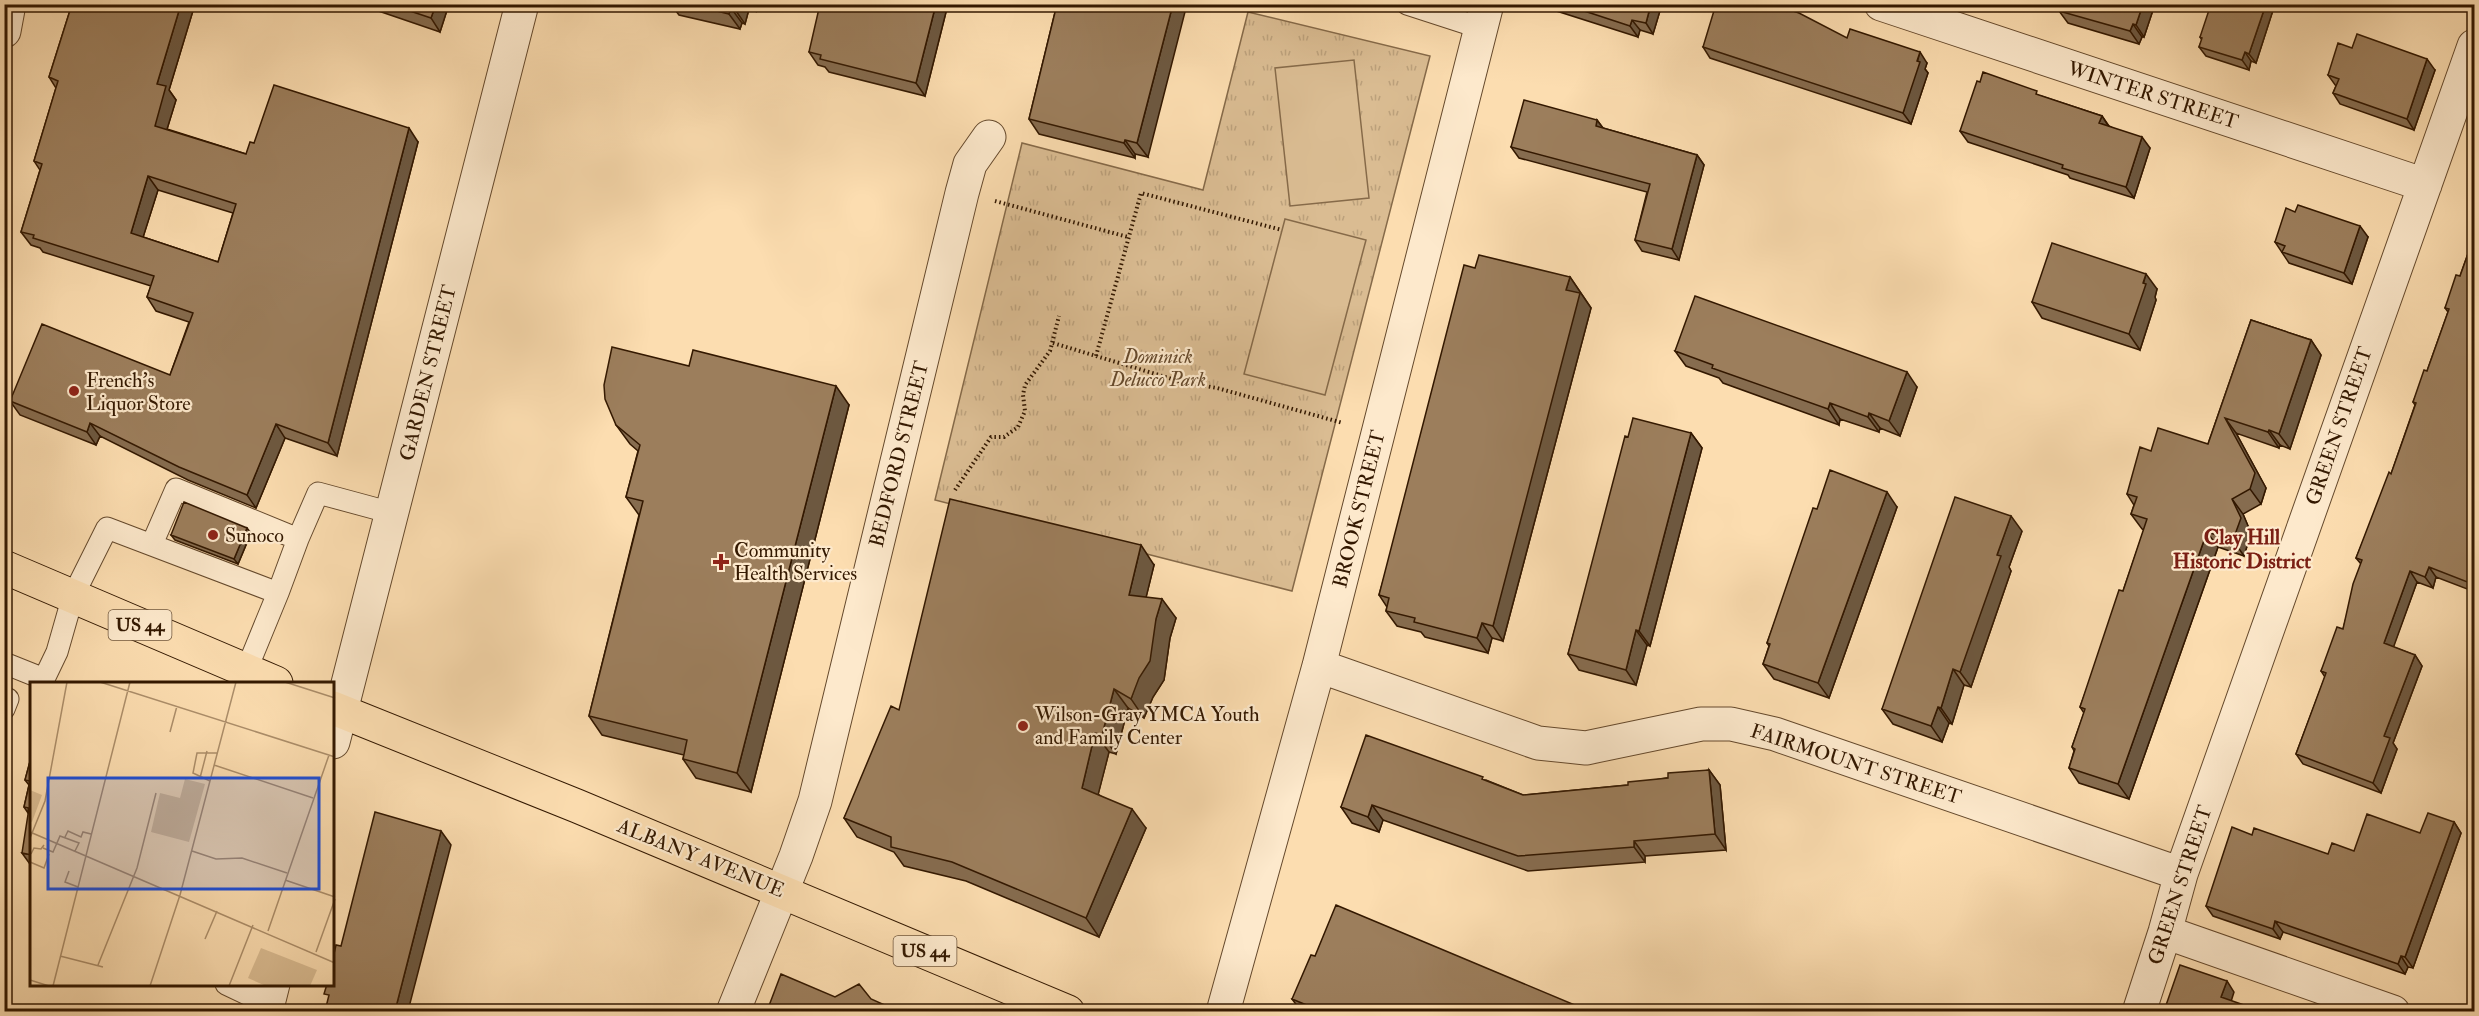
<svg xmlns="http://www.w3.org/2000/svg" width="2479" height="1016" viewBox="0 0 2479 1016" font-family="'IM FELL Double Pica',serif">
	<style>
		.grass { fill: url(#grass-tufts); stroke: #866a49; stroke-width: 1.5 }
		.garden { fill: #dabc92; stroke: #866a49; stroke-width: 1.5 }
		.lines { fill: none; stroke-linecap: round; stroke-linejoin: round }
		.service-casing { stroke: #65492c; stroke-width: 23 }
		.minor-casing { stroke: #65492c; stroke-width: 35 }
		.tertiary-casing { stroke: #65492c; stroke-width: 35 }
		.trunk-casing { stroke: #331800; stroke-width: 35 }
		.path { stroke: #331800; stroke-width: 4; stroke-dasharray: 1.5 3; stroke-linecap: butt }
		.service { stroke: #fde9cc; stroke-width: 21 }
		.minor { stroke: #fde9cc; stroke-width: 33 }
		.tertiary { stroke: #fde9cc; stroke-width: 33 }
		.trunk { stroke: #fcddb0; stroke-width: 33 }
		.wall { fill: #866c4f; stroke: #331800; stroke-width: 1.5; fill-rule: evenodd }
		.shaded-wall { fill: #6d5840; stroke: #331800; stroke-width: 1.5 }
		.building { fill: #9c7e5c; stroke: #331800; stroke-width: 1.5; fill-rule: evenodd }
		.poi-dot { fill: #8f2418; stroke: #fde9cc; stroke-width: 2 }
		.labels { text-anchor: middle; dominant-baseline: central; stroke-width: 4.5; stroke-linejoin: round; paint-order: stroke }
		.shield { fill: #fde9cc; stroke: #70573d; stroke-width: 1.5 }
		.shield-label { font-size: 18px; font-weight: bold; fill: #331800 }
		.street-label { font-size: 20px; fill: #331800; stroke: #fde9cc }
		.park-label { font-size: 20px; font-style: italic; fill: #65492c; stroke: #fde9cc }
		.poi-label { font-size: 20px; fill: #331800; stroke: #fde9cc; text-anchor: start }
		.neighbourhood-label { font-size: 21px; font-weight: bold; fill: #7a1f14; stroke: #fde9cc }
		.inset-road { fill: none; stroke: #ac8e6a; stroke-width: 1.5 }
		.view { fill: #1d4ed8; fill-opacity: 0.15; stroke: #1d4ed8; stroke-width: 3 }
		.inset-edge { fill: none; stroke: #331800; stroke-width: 3 }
	</style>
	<defs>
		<pattern id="grass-tufts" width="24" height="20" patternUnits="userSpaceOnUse" patternTransform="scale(1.5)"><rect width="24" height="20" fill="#dabc92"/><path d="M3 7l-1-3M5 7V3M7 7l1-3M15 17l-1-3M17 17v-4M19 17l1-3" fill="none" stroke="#bca17c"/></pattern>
	</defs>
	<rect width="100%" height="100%" fill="#fcddb0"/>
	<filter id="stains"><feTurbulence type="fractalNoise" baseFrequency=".00333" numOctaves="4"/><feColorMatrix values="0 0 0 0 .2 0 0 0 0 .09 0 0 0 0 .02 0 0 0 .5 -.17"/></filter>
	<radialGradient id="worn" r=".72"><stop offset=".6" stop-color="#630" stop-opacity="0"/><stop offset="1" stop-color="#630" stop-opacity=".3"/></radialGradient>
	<path class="grass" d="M1248 12 1430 56 1292 591 935 500 1022 143 1203 190Z"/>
	<path class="garden" d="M1354 60 1369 198 1290 206 1275 68Z
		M1285 219 1366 240 1325 395 1244 374Z"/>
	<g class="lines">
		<g class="service-casing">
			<path id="service" d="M1407 4 1481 28
				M152 544 176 489 298 539 318 493 392 513
				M278 593 298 539
				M4 663 44 679 57 652 73 596 107 528 278 593 246 671
				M4 709 8 699
				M226 984 268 1004"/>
		</g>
		<g class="minor-casing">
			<path id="minor" d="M1881 4 2425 185
				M4 31 9 4
				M1319 666 1538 743 1586 748 1701 724H1731L1775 734 2181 874
				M2165 932 2393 1012
				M733 1012 796 856 815 801 962 193 970 164 989 137
				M1223 1012 1319 666 1487 4
				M2139 1012 2165 932 2181 874 2474 46"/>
		</g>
		<g class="tertiary-casing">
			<path id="tertiary" d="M333 742 522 4
				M266 1012 273 984"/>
		</g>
		<g class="trunk-casing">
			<path id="trunk" d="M4 567 276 683
				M333 708 577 806 1068 1012"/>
		</g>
		<path class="path" d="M995 201 1128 237
			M1053 343 1182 382 1217 388 1343 423
			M1096 356 1141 193 1282 230
			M955 490 991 437H1004L1018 427 1025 411 1023 395 1025 385 1050 351 1059 316"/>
		<use href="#service" class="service"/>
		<use href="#minor" class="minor"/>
		<use href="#tertiary" class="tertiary"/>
		<use href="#trunk" class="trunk"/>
	</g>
	<path class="wall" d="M72 4H195L169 90 176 100 167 129 246 154 254 143 418 142 337 456 285 438 256 508 188 480 100 436 96 445 20 415 10 401 170 375 189 322 156 311 147 297 151 286 43 252 40 248 31 245 21 232 40 170 34 161 56 88 49 77ZM158 190 233 213 218 262 143 237Z
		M358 4H449L440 32Z
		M643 4H758L756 11 749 9 745 24 742 23 740 29 679 15 676 11Z
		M948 4 925 96 829 72 825 67 818 65 809 52Z
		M1057 4 1148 157 1135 154V158L1039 134 1029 119Z
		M1542 4H1662L1653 34 1640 30 1638 37 1544 7Z
		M2050 4H2155L2144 37H2142L2139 44 2068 23 2059 11 2060 9Z
		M2275 4 2256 63 2251 61 2249 70 2206 56 2199 47 2202 40 2200 37Z
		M1847 38 1927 63 1925 69 1928 73 1911 124 1710 58 1703 47Z
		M2435 70 2414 130 2340 104 2333 93 2336 86 2328 75Z
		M2041 96 2102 116 2109 126 2150 148 2134 198 2070 178 2068 175 1968 142 1960 131Z
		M1597 120 1603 128 1697 155 1704 165 1679 260 1642 251 1635 240 1647 192 1519 158 1511 147Z
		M2475 234V592L2436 577 2433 588 2417 582 2393 647 2415 655 2422 666 2393 743 2397 749 2381 793 2303 764 2296 754 2325 677 2321 671 2343 629 2361 564 2356 558 2391 474 2415 405 2413 402 2427 371 2448 312 2445 308 2460 276Z
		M2368 237 2352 284 2289 263 2275 242Z
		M1475 268 1570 277 1591 308 1503 641 1492 638 1488 653 1425 637 1421 632 1397 626 1386 611 1387 607 1379 595Z
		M2157 289 2155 297 2156 300 2140 350 2042 318 2032 302Z
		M2251 320 2311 340 2321 355 2290 449 2280 445 2279 448 2236 433 2266 488 2261 504 2243 514 2251 533 2244 556 2218 547 2129 799 2079 783 2069 768 2074 751 2072 747 2084 713 2080 707 2123 591 2144 530 2142 529 2131 514 2134 505 2127 494 2151 451 2208 444Z
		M1675 351 1917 387 1900 436 1880 428 1879 432 1840 419 1839 425 1723 383 1719 378 1686 366Z
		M849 405 751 792 696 778 683 759 684 755 602 735 589 716 639 515 626 497 638 451 630 444 616 425Z
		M1691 433 1702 448 1650 646 1647 645 1636 685 1579 670 1568 654 1628 437Z
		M1897 507 1829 698 1774 679 1763 664 1769 646 1767 643 1817 509Z
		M2022 531 2009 567 2011 571 1971 687 1964 685 1952 724 1949 723 1942 742 1893 724 1882 709Z
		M251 533 238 564 175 540 171 535Z
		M1154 565 1146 597 1176 618 1170 638 1164 680 1153 697 1144 718 1128 708 1116 754 1109 752 1098 794 1146 828 1099 937 966 881 904 866 894 852 857 837 844 818 899 710Z
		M32 754 28 813 24 807 29 785 25 780Z
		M1709 770 1720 785 1726 850 1645 856V862L1528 871 1383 820 1379 832 1352 823 1341 807 1486 780 1523 795 1628 785Z
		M2454 822 2461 833 2413 968 2408 967 2405 974 2283 932 2280 939 2213 916 2206 906 2328 854 2354 851 2420 833Z
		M22 853 32 855V867Z
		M1292 999 1589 1011H1301Z"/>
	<path class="shaded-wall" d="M181 4H195L169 90 176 100 164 139 155 126 157 84Z
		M436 4H449L440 32 431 18Z
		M735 4H746L749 9 745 24 734 8Z
		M752 4H758L756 11Z
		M936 4H948L925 96 916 83Z
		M1173 4H1187L1148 157 1137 143Z
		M1651 4H1662L1653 34 1646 23Z
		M2143 4H2155L2144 37 2136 25Z
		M2266 4H2275L2256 63 2249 54Z
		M731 8 742 23 740 29 729 14Z
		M1632 20 1640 30 1638 37 1630 26Z
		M2133 24 2142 37 2139 44 2130 31Z
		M1920 52 1927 63 1925 69 1928 73 1911 124 1903 113Z
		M2245 52 2251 61 2249 70 2242 60Z
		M2427 59 2435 70 2414 130 2407 119Z
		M2102 116 2109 127 2099 123Z
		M1597 120 1605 131 1596 126Z
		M409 128 418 142 337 456 328 443Z
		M2142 137 2150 148 2134 198 2126 187Z
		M1125 140 1135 154V158L1124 143Z
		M1697 155 1704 165 1679 260 1672 249Z
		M148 176 158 190 140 247 131 233Z
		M2360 226 2368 237 2352 284 2344 273Z
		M2146 274 2157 289 2155 297 2156 300 2140 350 2129 334Z
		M1570 277 1591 308 1503 641 1493 626 1566 290Z
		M2311 340 2321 355 2290 449 2279 434Z
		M1907 372 1917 387 1900 436 1889 421Z
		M836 386 849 405 751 792 737 773Z
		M1830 403 1840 419 1839 425 1828 409Z
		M1869 413 1880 428 1879 432 1868 417Z
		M2225 418 2236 433 2266 488 2261 504 2250 489Z
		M90 423 100 436 96 445 87 432Z
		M276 424 285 438 256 508 247 495Z
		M2269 430 2280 445 2279 448 2268 432Z
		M1691 433 1702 448 1650 646 1639 631Z
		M1887 492 1897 507 1829 698 1818 683Z
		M2232 499 2243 514 2251 533 2244 556 2233 540Z
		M2011 516 2022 531 2009 567 2011 571 1971 687 1960 672 1997 555Z
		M247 528 251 533 238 564 234 559Z
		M2207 532 2218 547 2129 799 2118 784Z
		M1141 545 1154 565 1142 614 1129 595Z
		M2429 567 2436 577 2433 588 2425 577Z
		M2410 571 2417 582 2391 654 2384 643Z
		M1162 599 1176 618 1170 638 1164 680 1153 697 1144 718 1131 699Z
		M1482 623 1492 638 1488 653 1477 638Z
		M1636 630 1647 645 1636 685 1626 670Z
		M2415 655 2422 666 2393 743 2397 749 2381 793 2373 783 2384 736Z
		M1953 669 1964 685 1952 724 1941 708Z
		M1114 689 1128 708 1116 754 1102 735Z
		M1938 707 1949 723 1942 742 1931 726Z
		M1095 733 1109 752 1095 807 1082 788Z
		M1709 770 1720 785 1726 850 1715 834Z
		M1372 805 1383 820 1379 832 1368 817Z
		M1132 809 1146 828 1099 937 1086 918Z
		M2454 822 2461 833 2413 968 2405 957Z
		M441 831 451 845 408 1011H395Z
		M1634 841 1645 856V862L1634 847Z
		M2275 921 2283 932 2280 939 2273 929Z
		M2401 956 2408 967 2405 974 2398 964Z
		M2227 981 2234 992 2229 1008 2221 997Z"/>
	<path class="building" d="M72 4H181L157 84 166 86 155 126 246 154 250 142 254 143 274 85 409 128 328 443 276 424 247 495 179 467 90 423 87 432 10 401 42 324 170 375 193 313 147 297 154 276 33 238 34 235 21 232 42 164 34 161 58 81 49 77ZM148 176 236 204 218 262 131 233Z
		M389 4H436L431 18Z
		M689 4H735L734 8H731L729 14Z
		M820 4H936L916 83 820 59 821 55 809 52Z
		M1057 4H1173L1137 143 1125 140 1124 143 1029 119Z
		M1563 4H1651L1646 23 1632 20 1630 26Z
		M1716 4H1772L1799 13 1847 38 1850 29 1920 52 1917 61 1920 62 1903 113 1703 47Z
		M2061 4H2143L2136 25 2133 24 2130 31 2059 11Z
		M2211 4H2266L2249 54 2245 52 2242 60 2199 47 2202 38 2200 37Z
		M2357 34 2427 59 2407 119 2333 93 2339 79 2328 75 2338 43 2352 48Z
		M1983 72 2037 91 2036 94 2102 116 2099 123 2142 137 2126 187 2062 168 2063 165 1960 131 1977 81 1980 82Z
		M1524 100 1597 120 1596 126 1697 155 1672 249 1635 240 1650 184 1511 147Z
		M2298 205 2360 226 2344 273 2282 252 2285 246 2275 242 2286 208 2295 212Z
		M2475 234V585L2429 567 2425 577 2410 571 2384 643 2415 655 2384 736 2390 738 2373 783 2296 754 2326 673 2321 671 2337 627 2343 629 2353 584 2362 560 2356 558 2389 472 2391 474 2416 403 2413 402 2424 370 2427 371 2449 309 2445 308 2456 275 2460 276Z
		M2052 243 2146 274 2143 283 2146 284 2129 334 2032 302Z
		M1479 255 1570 277 1566 290 1580 293 1493 626 1482 623 1477 638 1414 622 1415 618 1386 611 1389 598 1379 595 1464 265 1475 268Z
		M1695 296 1907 372 1889 421 1869 413 1868 417 1830 403 1828 409 1712 368 1713 365 1675 351Z
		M2251 320 2311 340 2279 434 2269 430 2268 432 2225 418 2255 473 2250 489 2232 499 2241 518 2233 540 2207 532 2118 784 2069 768 2075 749 2072 747 2085 709 2080 707 2119 590 2123 591 2147 519 2131 514 2137 497 2127 494 2140 447 2151 451 2158 428 2208 444Z
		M612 347 689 366 693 350 836 386 737 773 683 759 687 740 589 716 643 501 626 497 640 445 616 425 605 399 604 385Z
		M1633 418 1691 433 1639 631 1636 630 1626 670 1568 654 1625 436 1628 437Z
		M1830 470 1887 492 1818 683 1763 664 1770 644 1767 643 1813 508 1817 509Z
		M1955 497 2011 516 1997 555 2001 556 1960 672 1953 669 1941 708 1938 707 1931 726 1882 709Z
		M950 499 1141 545 1129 595 1162 599 1156 619 1150 661 1139 678 1131 699 1114 689 1102 735 1095 733 1082 788 1132 809 1086 918 952 862 891 847V837L844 818 891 706 899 710Z
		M184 502 247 528 234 559 171 535Z
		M1366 735 1483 777 1482 779 1523 795 1628 785V782L1668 778V773L1709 770 1715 834 1634 841V847L1518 856 1372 805 1368 817 1341 807Z
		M32 754V855L22 853 29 808 24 807 30 781 25 780Z
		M375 812 441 831 395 1011H325L329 995 324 994 327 984H333V958L336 945 341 946Z
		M2428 813 2454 822 2405 957 2401 956 2398 964 2275 921 2273 929 2206 906 2232 827 2252 835 2254 828 2328 854 2332 843 2354 851 2367 814 2420 833Z
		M1336 905 1589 1011H1321L1292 999 1311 955 1315 956Z
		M2180 965 2227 981 2221 997 2261 1011H2164Z
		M781 974 835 997 859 984 871 999 898 1011H767Z"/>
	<g class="poi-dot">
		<circle cx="74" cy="391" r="6"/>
		<circle cx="213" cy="535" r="6"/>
		<path d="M718 553h6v6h6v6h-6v6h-6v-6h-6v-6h6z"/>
		<circle cx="1023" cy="726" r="6"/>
	</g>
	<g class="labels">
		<g class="shield">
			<rect x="108.5" y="610" width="63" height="30" rx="4.5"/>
			<rect x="893.5" y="936" width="63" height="30" rx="4.5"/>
		</g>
		<g class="shield-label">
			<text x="140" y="625">US 44</text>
			<text x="925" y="951">US 44</text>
		</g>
		<g class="street-label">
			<text transform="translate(2153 95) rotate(18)">WINTER STREET</text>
			<text transform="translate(428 373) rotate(-76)">GARDEN STREET</text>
			<text transform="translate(2339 426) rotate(-71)">GREEN STREET</text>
			<text transform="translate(899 454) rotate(-76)">BEDFORD STREET</text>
			<text transform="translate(1359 509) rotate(-76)">BROOK STREET</text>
			<text transform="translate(1856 764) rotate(18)">FAIRMOUNT STREET</text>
			<text transform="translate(701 858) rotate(22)">ALBANY AVENUE</text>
			<text transform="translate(2180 885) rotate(-72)">GREEN STREET</text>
		</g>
		<g class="park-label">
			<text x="1158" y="356">Dominick<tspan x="1158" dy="23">Delucco Park</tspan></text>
		</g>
		<g class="poi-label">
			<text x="86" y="380">French's<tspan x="86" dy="23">Liquor Store</tspan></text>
			<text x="225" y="535">Sunoco</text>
			<text x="734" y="550">Community<tspan x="734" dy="23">Health Services</tspan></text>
			<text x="1035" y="714">Wilson-Gray YMCA Youth<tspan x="1035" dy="23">and Family Center</tspan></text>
		</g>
		<g class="neighbourhood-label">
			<text x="2242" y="537">Clay Hill<tspan x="2242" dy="24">Historic District</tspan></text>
		</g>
	</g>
	<g transform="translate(30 682)">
		<rect width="304" height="304" fill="#fcddb0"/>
		<path d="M155 97 175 102 159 160 121 150 130 111 150 116ZM0 108 12 113 2 140 0 139Z" fill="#dabc92"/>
		<path d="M231 266 287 288 280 304H236L218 296Z" fill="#dabc92"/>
		<path class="inset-road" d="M70 0 305 75M255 0 305 16M140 50 147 24M184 83 283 116M170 96 177 69M180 99 163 91 167 71H187M0 150 305 281M35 155 38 149 51 155 53 150 61 152M0 156 15 119 37 0M13 166 23 170 30 154 49 161 45 169M162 169 186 177 212 176 257 191M1 172 4 166 11 167 14 163M0 180 14 186 19 172M39 189 35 200 48 205M255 198 305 215M238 249 299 73M175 257 187 229M286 270 305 217M30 274 73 285M68 283 107 186 126 111M0 298 19 304M23 304 100 0M120 304 150 213 206 0M199 304 223 243"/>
		<path class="view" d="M18 96H289V207H18Z"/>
		<rect width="304" height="304" class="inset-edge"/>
	</g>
	<rect width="2479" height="1016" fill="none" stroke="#fcddb0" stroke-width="24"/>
	<rect x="6" y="6" width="2467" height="1004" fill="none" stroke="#331800" stroke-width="3"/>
	<rect x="12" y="12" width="2455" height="992" fill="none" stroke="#331800" stroke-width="1.5"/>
	<rect width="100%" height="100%" filter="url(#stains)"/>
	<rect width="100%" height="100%" fill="url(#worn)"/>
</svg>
